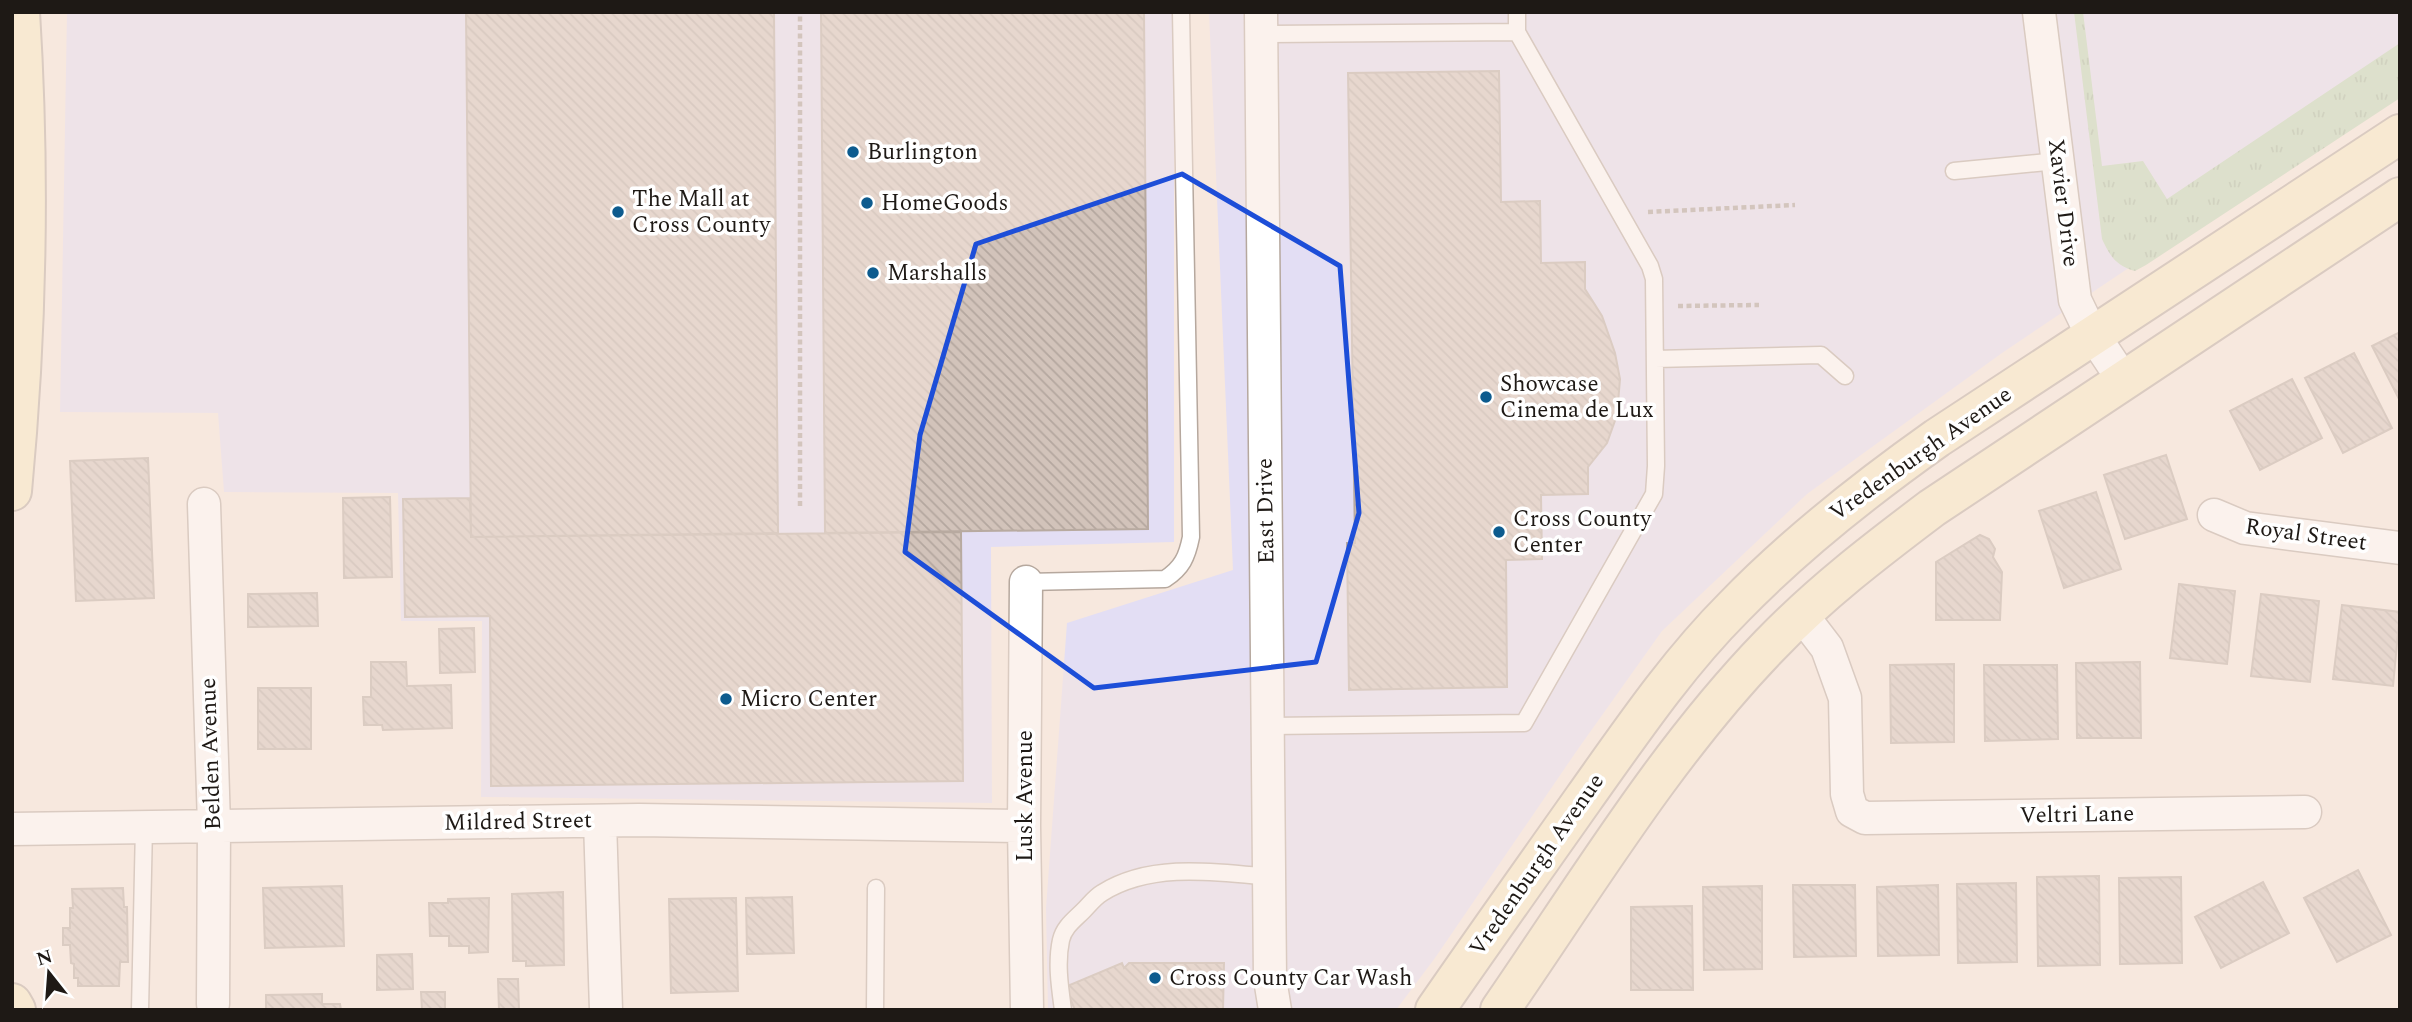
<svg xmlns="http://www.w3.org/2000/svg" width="2412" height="1022" viewBox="0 0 2412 1022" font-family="Spectral,serif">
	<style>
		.commercial { fill: #e3def4 }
		.grass { fill: url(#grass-tufts) }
		.building { fill: url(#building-back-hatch); stroke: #b8aaa0; stroke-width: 2 }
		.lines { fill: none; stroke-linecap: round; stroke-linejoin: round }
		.lane-casing { stroke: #b6a89e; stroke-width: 19 }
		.street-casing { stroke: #b6a89e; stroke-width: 35 }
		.secondary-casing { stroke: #b6a89e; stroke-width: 42 }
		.path { stroke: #a79c94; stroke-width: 4.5; stroke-dasharray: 5 3.5; stroke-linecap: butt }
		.lane { stroke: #fff; stroke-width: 16 }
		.street { stroke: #fff; stroke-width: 32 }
		.secondary { stroke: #f8ecc3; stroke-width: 38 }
		.marked { fill: none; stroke: #1d4ed8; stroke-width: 5; stroke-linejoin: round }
		.poi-dot { fill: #0d5b8e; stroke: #fff; stroke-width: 2.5 }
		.labels { text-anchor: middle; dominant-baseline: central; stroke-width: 7; stroke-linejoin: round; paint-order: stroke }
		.poi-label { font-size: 23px; fill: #1e1915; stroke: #fff; text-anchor: start }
		.street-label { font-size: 23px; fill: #1e1915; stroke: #fff }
	</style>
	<defs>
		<pattern id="grass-tufts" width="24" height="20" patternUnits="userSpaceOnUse" patternTransform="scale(1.75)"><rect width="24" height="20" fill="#bdd7b5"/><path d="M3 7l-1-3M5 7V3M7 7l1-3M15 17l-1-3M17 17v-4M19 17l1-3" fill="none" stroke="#a2b89b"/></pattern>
		<pattern id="building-back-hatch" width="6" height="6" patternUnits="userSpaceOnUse" patternTransform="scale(1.75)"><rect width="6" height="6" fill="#d2c3ba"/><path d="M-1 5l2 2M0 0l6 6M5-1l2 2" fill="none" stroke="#b4a79f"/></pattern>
	</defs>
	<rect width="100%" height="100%" fill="#f7e8de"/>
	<path class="commercial" d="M67 12H1174V542L991 547 992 803 481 797 482 621H401L398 493 224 492 218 413 60 412Z
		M1209 12H2400V86L2002 353 1807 494 1662 631 1578 749 1435 958 1396 1010H1048L1046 908 1067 623 1233 570Z"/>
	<path class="grass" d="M2074 12H2083L2102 166 2143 161 2167 199 2400 43V98L2146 265 2135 271C2116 266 2110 256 2102 239Z"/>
	<path class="building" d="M466 12H774L778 533 471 537Z
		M821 12H1144L1148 529 825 533Z
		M1499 71 1501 202 1540 201 1541 263 1585 262V289L1602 316 1615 353 1620 379 1617 415 1607 443 1588 467V494L1541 495 1542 559 1506 560 1507 687 1349 690 1347 543H1355L1348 73Z
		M2400 332V401L2372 346Z
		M2354 353 2392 428 2343 453 2305 378Z
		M2292 379 2322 438 2260 470 2230 411Z
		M2166 455 2187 519 2125 539 2104 475Z
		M148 458 154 598 76 601 70 461Z
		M2096 492 2121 569 2064 588 2039 511Z
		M390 497 392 577 344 578 343 498Z
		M470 498 471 537 961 532 963 781 491 786 490 616 405 617 403 499Z
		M1980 535 1989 539 1995 549 1993 557 2002 572 2000 620H1936V562Z
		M2179 584 2235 591 2227 664 2170 658Z
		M317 593 318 626 248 627V594Z
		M2261 594 2319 601 2310 682 2251 676Z
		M2342 605 2400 612 2393 686 2333 679Z
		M474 628 475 672 440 673 439 629Z
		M371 662H406L407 686 451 685 452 728 383 730 382 725H364L363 697H371Z
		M2140 662 2141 738H2077L2076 663Z
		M1954 664V742L1891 743 1890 665Z
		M1984 665H2057L2058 739 1985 741Z
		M258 688H311V749H258Z
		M2358 870 2391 935 2337 962 2304 898Z
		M2099 876 2100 965 2038 966 2037 877Z
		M2181 877 2182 963 2120 964 2119 878Z
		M2263 882 2289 933 2221 968 2195 917Z
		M2016 883 2017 962 1958 963 1957 884Z
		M1793 885H1855L1856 956 1794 957Z
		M1938 885 1939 955 1878 956 1877 887Z
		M342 886 344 946 265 948 263 888Z
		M1762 886V969L1704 970 1703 887Z
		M123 888 124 907H127L128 962H120L119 986H78V978H74V964L71 963 70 945H63V928H70V908H73L72 889Z
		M563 892 564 965 526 966V961H513L512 894Z
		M792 897 794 953 747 954 746 898Z
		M489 898 488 952 469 953V946H449V936H430L429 903H448V899Z
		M736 898 738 991 671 993 669 899Z
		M1692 906 1693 990H1631V907Z
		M412 954 413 989 377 990V955Z
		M1122 963 1124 968 1129 963H1224L1223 1010H1075L1065 987Z
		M498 979H518L519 1010H499Z
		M421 992H445V1010H422Z
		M322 994V1004H340L341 1010H266V995Z"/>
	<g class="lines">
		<g class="lane-casing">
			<path id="lane" d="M1517 32V12
				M1261 34 1517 32 1650 266 1654 279 1656 466 1654 494 1524 723 1268 726
				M1954 171 2057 161
				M1655 359 1821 355 1845 376
				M1026 582 1165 579C1182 568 1187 557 1191 537L1181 12
				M140 1010 144 826
				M875 1010 876 888
				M1063 1010C1060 988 1056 963 1061 940 1064 927 1074 920 1083 911 1089 905 1095 897 1102 893 1151 862 1216 872 1270 877"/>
		</g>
		<g class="street-casing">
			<path id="street" d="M1261 12 1270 979 1275 1010
				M2039 12 2075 300 2088 327 2124 381
				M204 504 214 825 213 1004
				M2214 515 2245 528 2400 548
				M1026 582 1024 826 1027 1010
				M1801 614 1827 648 1845 698 1847 794 1852 811 1865 818 2305 812
				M600 821 606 1010
				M12 829 639 820 1024 826"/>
		</g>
		<g class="secondary-casing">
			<path id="secondary" d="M12 491C27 333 30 171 20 12
				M12 1003 16 1010
				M1435 1010C1484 939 1534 869 1584 798 1631 732 1677 664 1734 607 1796 543 1865 489 1937 438L2400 134
				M1500 1010C1585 887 1666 752 1770 645 1820 593 1875 551 1932 508L2400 197"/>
		</g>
		<path class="path" d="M1648 212 1795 205
			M1678 306 1759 305
			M800 506V12"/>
		<use href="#lane" class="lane"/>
		<use href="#street" class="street"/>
		<use href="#secondary" class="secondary"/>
	</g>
	<path d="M0 0H2412V1022H0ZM1182 174 1340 266 1359 513 1316 662 1094 688 905 552 920 435 976 244Z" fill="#f7e8de" fill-opacity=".55" fill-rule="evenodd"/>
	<path class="marked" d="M1182 174 1340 266 1359 513 1316 662 1094 688 905 552 920 435 976 244Z"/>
	<g class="poi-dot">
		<circle cx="853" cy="152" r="7"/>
		<circle cx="867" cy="203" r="7"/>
		<circle cx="618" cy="212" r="7"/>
		<circle cx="873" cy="273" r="7"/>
		<circle cx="1486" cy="397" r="7"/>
		<circle cx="1499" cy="532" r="7"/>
		<circle cx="726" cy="699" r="7"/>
		<circle cx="1155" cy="978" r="7"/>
	</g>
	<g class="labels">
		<g class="poi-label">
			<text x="867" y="152">Burlington</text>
			<text x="632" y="199">The Mall at<tspan x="632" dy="26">Cross County</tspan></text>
			<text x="881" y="203">HomeGoods</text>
			<text x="887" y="273">Marshalls</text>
			<text x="1500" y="384">Showcase<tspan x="1500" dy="26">Cinema de Lux</tspan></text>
			<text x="1513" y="519">Cross County<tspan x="1513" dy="26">Center</tspan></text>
			<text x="740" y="699">Micro Center</text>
			<text x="1169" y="978">Cross County Car Wash</text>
		</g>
		<g class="street-label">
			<text transform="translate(2063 203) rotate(83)">Xavier Drive</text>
			<text transform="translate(1921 454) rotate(-35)">Vredenburgh Avenue</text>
			<text transform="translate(1266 511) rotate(-91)">East Drive</text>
			<text transform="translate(2306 535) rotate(8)">Royal Street</text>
			<text transform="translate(211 754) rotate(-92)">Belden Avenue</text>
			<text transform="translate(1025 796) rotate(-90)">Lusk Avenue</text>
			<text transform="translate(2077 815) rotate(-1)">Veltri Lane</text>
			<text transform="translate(518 822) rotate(-1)">Mildred Street</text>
			<text transform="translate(1537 865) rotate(-55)">Vredenburgh Avenue</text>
		</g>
	</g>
	<rect width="2412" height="1022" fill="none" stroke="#1e1915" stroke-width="28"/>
	<g transform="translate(49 973) rotate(343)" stroke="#ffffff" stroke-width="5" paint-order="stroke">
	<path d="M0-5L12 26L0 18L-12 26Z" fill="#1e1915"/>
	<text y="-10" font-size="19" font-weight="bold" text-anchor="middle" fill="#1e1915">N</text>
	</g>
</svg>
